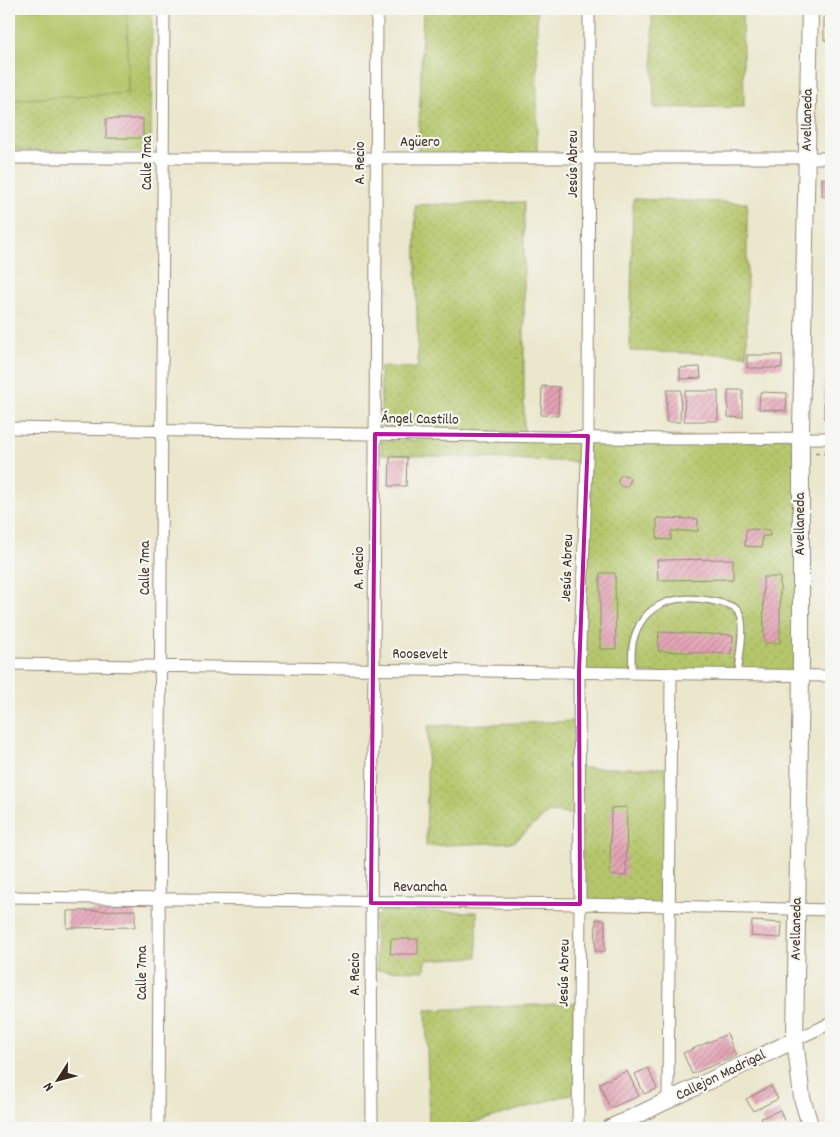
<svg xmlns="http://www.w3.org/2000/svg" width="840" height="1137" viewBox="0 0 840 1137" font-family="Dekko,sans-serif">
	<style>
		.grass { fill: url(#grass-dots); stroke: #787844 }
		.garden { fill: #b4c66a; stroke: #787844 }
		.building { fill: url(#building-hatch) }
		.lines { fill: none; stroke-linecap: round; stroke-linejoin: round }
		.lane-casing { stroke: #938876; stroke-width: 8 }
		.street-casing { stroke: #938876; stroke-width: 13 }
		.secondary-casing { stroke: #938876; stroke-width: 18 }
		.path { stroke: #938876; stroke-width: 2.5; stroke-dasharray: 4 4; stroke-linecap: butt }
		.lane { stroke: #fff; stroke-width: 5.5 }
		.street { stroke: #fff; stroke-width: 11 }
		.secondary { stroke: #fff; stroke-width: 16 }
		.marked { fill: none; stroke: #b5179e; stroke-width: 4; stroke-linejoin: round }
		.labels { text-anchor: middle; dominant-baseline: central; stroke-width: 4.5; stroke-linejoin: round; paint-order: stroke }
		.street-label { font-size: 15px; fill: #3b2a1e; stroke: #f6f6f2 }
	</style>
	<defs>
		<pattern id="grass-dots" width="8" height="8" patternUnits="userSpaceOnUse" patternTransform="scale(1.25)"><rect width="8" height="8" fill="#b4c66a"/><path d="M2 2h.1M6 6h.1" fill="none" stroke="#9caa5b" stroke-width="1.8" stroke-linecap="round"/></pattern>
		<pattern id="building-hatch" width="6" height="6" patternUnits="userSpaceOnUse" patternTransform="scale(1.25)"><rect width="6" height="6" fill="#e4a3b6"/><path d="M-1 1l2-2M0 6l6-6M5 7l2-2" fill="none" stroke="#ba8593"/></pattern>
	</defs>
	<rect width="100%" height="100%" fill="#f6f6f2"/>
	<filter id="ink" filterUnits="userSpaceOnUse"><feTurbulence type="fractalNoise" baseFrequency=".02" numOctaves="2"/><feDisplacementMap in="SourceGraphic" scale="10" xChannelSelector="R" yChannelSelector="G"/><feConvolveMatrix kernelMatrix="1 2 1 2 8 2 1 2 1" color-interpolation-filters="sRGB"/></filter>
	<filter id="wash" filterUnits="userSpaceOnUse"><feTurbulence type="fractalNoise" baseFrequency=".0096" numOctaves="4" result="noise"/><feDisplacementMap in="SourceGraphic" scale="20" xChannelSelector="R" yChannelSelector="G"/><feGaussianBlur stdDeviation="1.12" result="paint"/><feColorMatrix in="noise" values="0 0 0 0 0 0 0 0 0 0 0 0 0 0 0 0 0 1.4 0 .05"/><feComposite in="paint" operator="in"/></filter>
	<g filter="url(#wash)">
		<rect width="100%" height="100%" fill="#ebe7cd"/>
		<path class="grass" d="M9 9H152L151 152 9 150Z
			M423 9H537V158H418Z
			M652 9H742L744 107 654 108Z
			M633 199 747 203V355L630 351Z
			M524 202V435L801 438V676L579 672 588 437 579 446 581 462 381 454V441L418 440 417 427 382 426 380 367 418 368 415 205Z
			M579 721 580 768H670L669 906 580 904V815L549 812 514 842 426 846 428 726Z
			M384 911 477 912V957L426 960 425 971 377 970 374 917Z
			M579 1003 578 1092 456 1128H429L426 1010Z"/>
		<path class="garden" d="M9 9H127L128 93 9 100Z"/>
		<g id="blocks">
			<path class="building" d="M824 9H831V40H824Z
				M106 119H143V138H106Z
				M822 178 831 179V196H822Z
				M747 355H782V368H747Z
				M700 367 701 378 680 379V368Z
				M824 382H831V419H824Z
				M542 386 559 387 558 416 541 415Z
				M667 390H681L680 422H666Z
				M728 390H743V418L728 417Z
				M685 391H718V421H684Z
				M760 392 787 393 786 411 759 409Z
				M390 457H407L406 486H389Z
				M618 481a6 6 0 1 1 12 0a6 6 0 1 1-12 0Z
				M657 518 698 519V531H671V540L657 539Z
				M746 529 770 530V536H762V547L745 546Z
				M733 559V579L658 580 657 560Z
				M600 573H615L616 649H600Z
				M763 577H780V643H764Z
				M659 632 733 635 732 654 658 651Z
				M627 807 626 876 610 875 611 808Z
				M135 910V927L67 928V911Z
				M596 919 605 920V951H595Z
				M752 921 782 923 781 938 751 936Z
				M391 939H418V954H390Z
				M727 1034 736 1056 692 1074 683 1053Z
				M648 1068 657 1089 644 1094 635 1074Z
				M627 1071 639 1096 610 1108 599 1083Z
				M771 1086 778 1099 753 1111 746 1099Z
				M780 1110 785 1123 773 1128H765L761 1118Z"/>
		</g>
	</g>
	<g filter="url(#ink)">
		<use href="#blocks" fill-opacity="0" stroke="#938876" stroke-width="1"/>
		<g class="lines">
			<g class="lane-casing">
				<path id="lane" d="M632 673C632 663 631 652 633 642 643 600 679 593 717 602 725 604 736 605 740 614 746 627 739 659 738 675"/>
			</g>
			<g class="street-casing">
				<path id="street" d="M9 158H831
					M9 428 672 439 831 438
					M9 664 831 676
					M9 897 580 904 831 910
					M795 1040 831 1023
					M668 1101 671 673
					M158 1128 164 9
					M372 1128 371 903 374 669 377 9
					M578 1128 580 904 579 672 588 436 589 9"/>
			</g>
			<g class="secondary-casing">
				<path id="secondary" d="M810 9 801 429V676L795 1040 802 1098 811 1128
					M610 1128 795 1040"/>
			</g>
			<path class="path" d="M815 453H831"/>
			<use href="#lane" class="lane"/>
			<use href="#street" class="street"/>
			<use href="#secondary" class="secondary"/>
		</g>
	</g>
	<path class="marked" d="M375 434 588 436 579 672 580 904 371 903Z"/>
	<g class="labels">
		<g class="street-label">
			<text transform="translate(808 120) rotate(-89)">Avellaneda</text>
			<text x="420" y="143">Agüero</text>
			<text transform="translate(148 163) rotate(-90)">Calle 7ma</text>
			<text transform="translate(361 163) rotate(-90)">A. Recio</text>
			<text transform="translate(574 164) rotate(-90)">Jesús Abreu</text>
			<text transform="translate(420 420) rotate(1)">Ángel Castillo</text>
			<text transform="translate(801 524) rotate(-90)">Avellaneda</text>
			<text transform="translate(146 568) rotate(-90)">Calle 7ma</text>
			<text transform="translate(360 568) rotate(-90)">A. Recio</text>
			<text transform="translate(568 568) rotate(-88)">Jesús Abreu</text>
			<text transform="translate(420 655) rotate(1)">Roosevelt</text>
			<text x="420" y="888">Revancha</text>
			<text transform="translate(797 929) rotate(-89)">Avellaneda</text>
			<text transform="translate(143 973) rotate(-90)">Calle 7ma</text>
			<text transform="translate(565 973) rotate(-89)">Jesús Abreu</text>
			<text transform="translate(356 974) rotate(-90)">A. Recio</text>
			<text transform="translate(721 1076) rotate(-26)">Callejon Madrigal</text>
		</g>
	</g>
	<rect width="840" height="1137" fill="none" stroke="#f6f6f2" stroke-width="30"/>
	<g transform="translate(58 1080) rotate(234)" stroke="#f6f6f2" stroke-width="4" paint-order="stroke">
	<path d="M0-4L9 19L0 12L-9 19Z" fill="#3b2a1e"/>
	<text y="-8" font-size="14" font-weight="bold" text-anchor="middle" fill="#3b2a1e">N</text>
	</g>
</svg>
